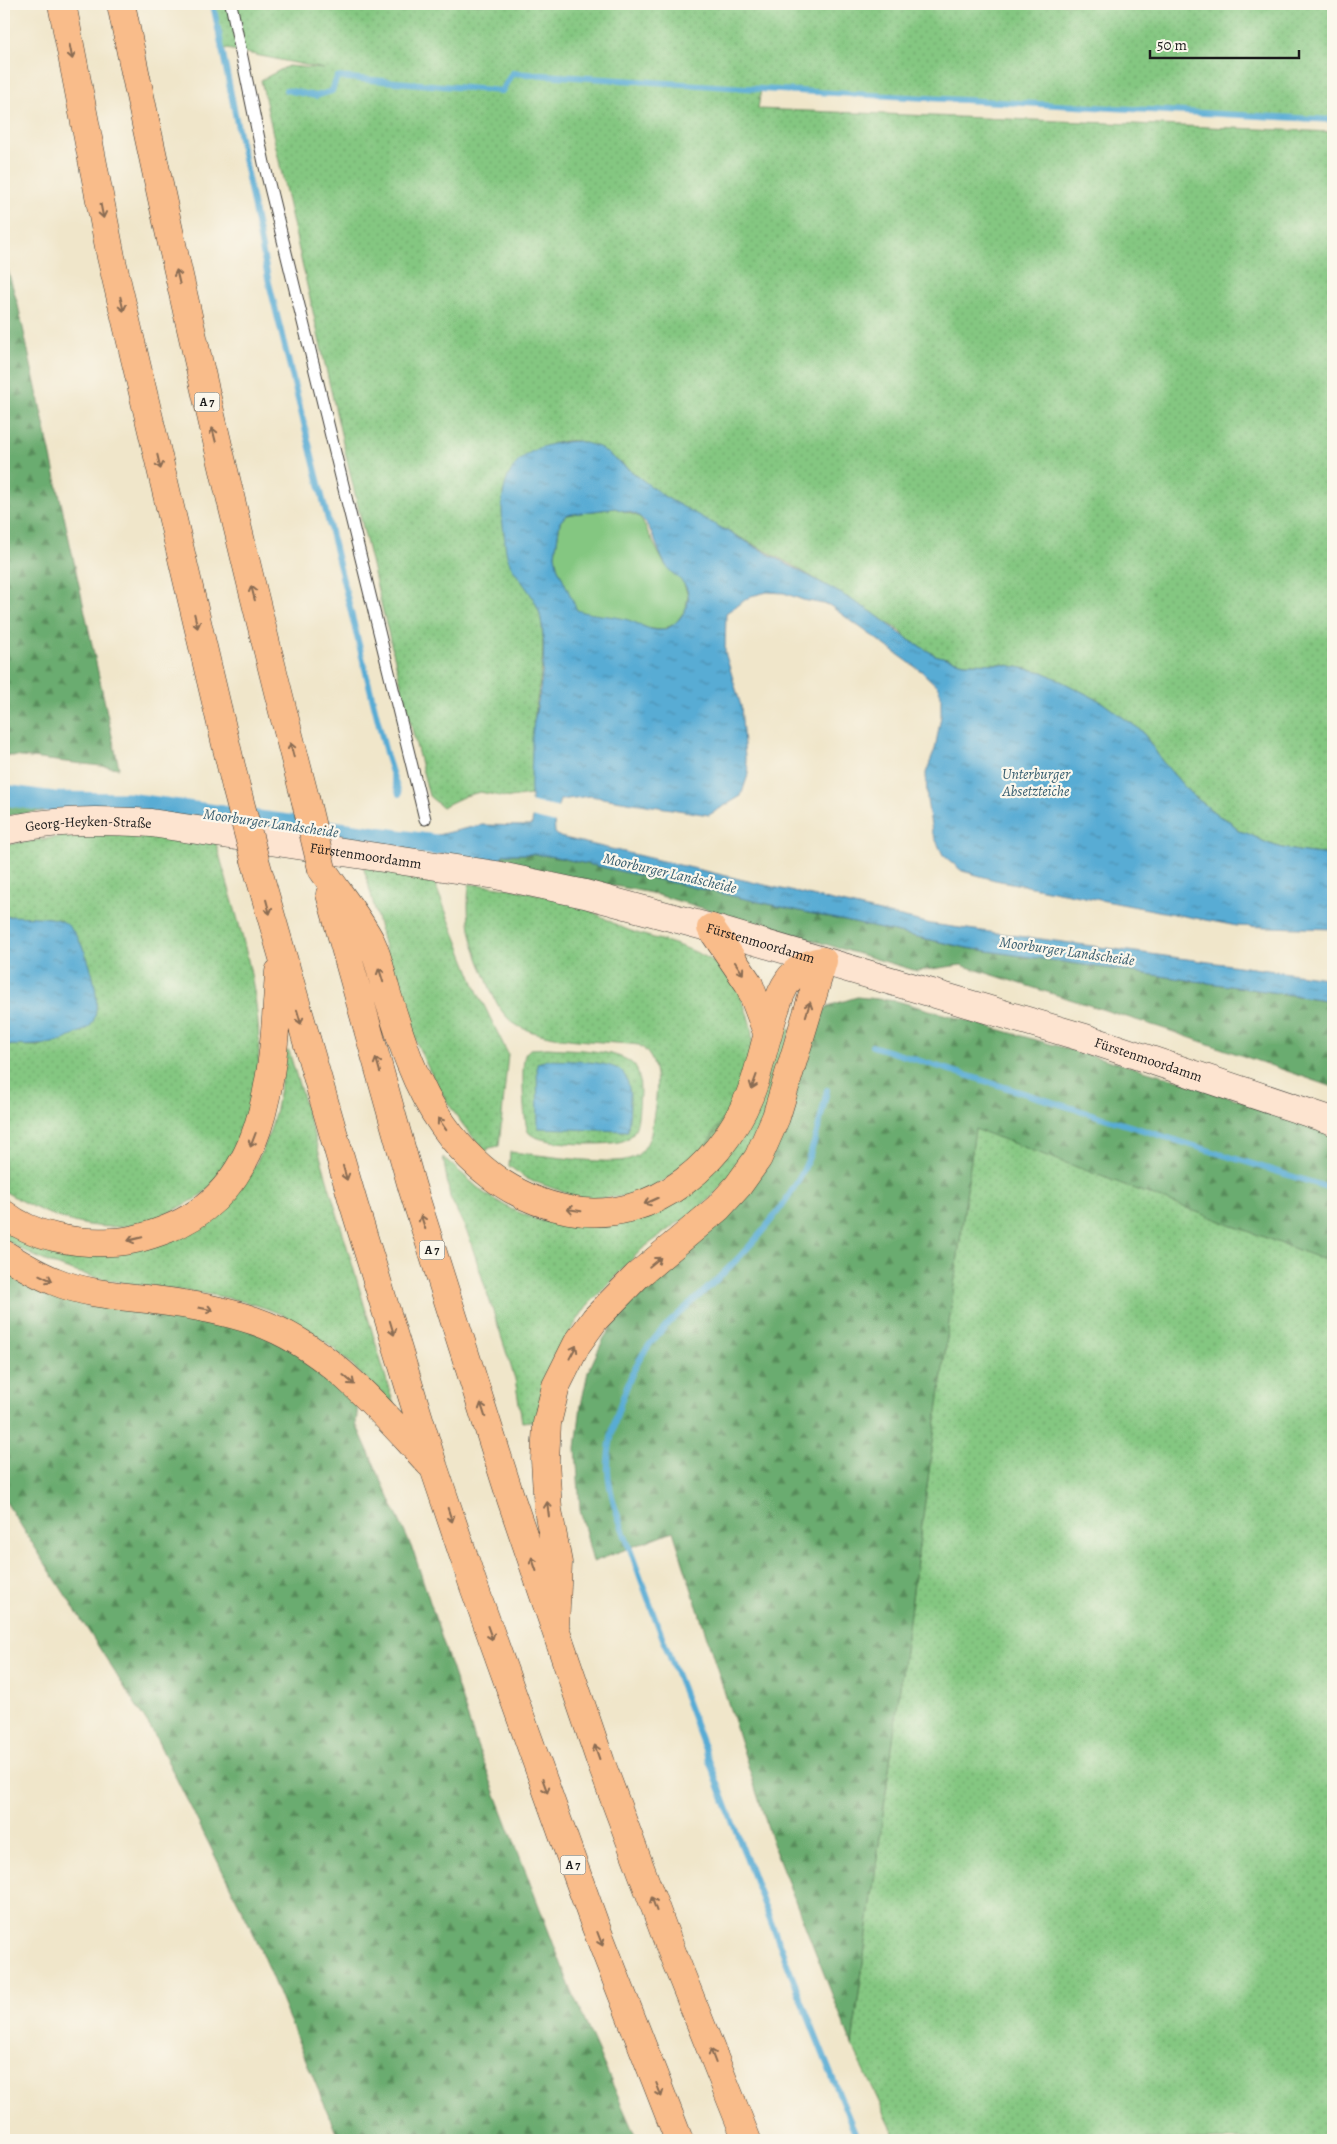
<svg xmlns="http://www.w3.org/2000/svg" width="1337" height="2144" viewBox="0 0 1337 2144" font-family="Alegreya,serif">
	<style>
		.grass { fill: url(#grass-dots); stroke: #50724e }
		.forest { fill: url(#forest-firs); stroke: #446446 }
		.park { fill: #84c781; stroke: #50724e }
		.water { fill: url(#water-ripples); stroke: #3a6478; fill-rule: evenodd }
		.pier { fill: #f0e6ca }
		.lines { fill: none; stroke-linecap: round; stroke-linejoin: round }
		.stream { stroke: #59acd4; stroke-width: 6 }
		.canal { stroke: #59acd4; stroke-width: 21 }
		.lane-casing { stroke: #3c3a36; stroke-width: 13 }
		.secondary-casing { stroke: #3c3a36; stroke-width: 29 }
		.highway-casing { stroke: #3c3a36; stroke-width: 29 }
		.lane { stroke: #fff; stroke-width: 11 }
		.secondary { stroke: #fde4d0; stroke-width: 28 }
		.highway { stroke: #f9bc8a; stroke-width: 28 }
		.highway-bridge-casing { stroke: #3c3a36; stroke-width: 29; stroke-linecap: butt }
		.highway-bridge { stroke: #f9bc8a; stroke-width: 28 }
		.oneway { stroke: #8a6c53 }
		.labels { text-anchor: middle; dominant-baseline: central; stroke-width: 4.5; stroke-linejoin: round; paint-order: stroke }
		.shield { fill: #fbf7ec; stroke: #5f5e5a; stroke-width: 1 }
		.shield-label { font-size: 12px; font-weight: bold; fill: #1c1c1c }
		.street-label { font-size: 14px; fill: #1c1c1c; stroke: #fbf7ec }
		.water-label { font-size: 15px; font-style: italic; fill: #375d6f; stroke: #fbf7ec }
	</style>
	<defs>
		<pattern id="grass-dots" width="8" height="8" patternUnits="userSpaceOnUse" patternTransform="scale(1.25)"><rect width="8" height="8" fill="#84c781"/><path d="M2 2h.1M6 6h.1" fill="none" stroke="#71aa6f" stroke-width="1.8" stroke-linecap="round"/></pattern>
		<pattern id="forest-firs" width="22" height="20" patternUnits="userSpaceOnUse" patternTransform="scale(1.25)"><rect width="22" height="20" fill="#6bac6f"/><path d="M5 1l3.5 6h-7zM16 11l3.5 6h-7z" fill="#578b5a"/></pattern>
		<pattern id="water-ripples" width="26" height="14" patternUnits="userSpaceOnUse" patternTransform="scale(1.25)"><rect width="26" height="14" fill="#59acd4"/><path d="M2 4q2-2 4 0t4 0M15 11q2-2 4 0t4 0" fill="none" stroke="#498bab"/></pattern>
	</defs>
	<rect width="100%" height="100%" fill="#fbf7ec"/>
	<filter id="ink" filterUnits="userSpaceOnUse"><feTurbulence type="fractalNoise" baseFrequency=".02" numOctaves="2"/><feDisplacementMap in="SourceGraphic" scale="10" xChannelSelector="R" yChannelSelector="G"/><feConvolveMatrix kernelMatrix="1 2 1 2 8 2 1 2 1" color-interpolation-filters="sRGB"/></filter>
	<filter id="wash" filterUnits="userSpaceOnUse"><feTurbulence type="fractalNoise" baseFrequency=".0096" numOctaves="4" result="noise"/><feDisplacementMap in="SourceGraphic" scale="20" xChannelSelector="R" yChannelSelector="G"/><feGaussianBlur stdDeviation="1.12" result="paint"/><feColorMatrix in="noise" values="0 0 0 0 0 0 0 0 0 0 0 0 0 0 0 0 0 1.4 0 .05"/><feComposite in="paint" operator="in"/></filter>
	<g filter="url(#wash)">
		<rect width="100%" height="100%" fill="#f0e6ca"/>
		<path class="grass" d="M213 4H1333V121L761 89 758 109 1333 132V855C1311 853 1288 851 1267 843 1256 838 1250 833 1238 831L1231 822 1219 816 1190 793 1162 761 1142 731 1100 701 1043 672 1001 664 964 663 935 655 909 640 899 630 855 602 828 587C777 553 720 530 667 498 641 482 608 446 577 441 564 439 549 445 537 450L506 544C508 572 537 591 541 619 547 657 537 692 533 730 531 752 533 773 531 795L510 798 480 792 465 796 442 807 429 796C368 558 314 319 261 80L288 66 324 69 222 48Z
			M86 833 135 834 216 843C242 939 287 1052 235 1150 225 1167 216 1186 198 1197 189 1203 178 1208 168 1213 113 1242 53 1221 4 1191V1045L40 1046 61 920 4 917V845Z
			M363 865 433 879 478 993 508 1054 499 1146 489 1148 486 1152C409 1070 392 969 363 865Z
			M469 884C505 886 543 894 577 905 595 911 610 923 628 930 664 943 715 949 737 985 740 990 741 997 743 1002 748 1016 753 1028 752 1043 749 1102 699 1170 643 1191 620 1200 593 1198 568 1197L569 1194 527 1179 509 1166 510 1152C536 1154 609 1166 629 1159 641 1156 647 1145 651 1134 654 1105 667 1064 639 1045 607 1041 537 1042 512 1022 497 1010 491 990 484 973 470 940 466 919 469 884Z
			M783 1027 791 1030 767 1114 735 1174 693 1215 676 1224 642 1249 586 1307 560 1347 548 1374 535 1426 531 1421 522 1422 515 1379 468 1234 450 1197 443 1157 484 1193 511 1209 538 1220 565 1224 567 1218 668 1203Z
			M548 1048C568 1050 628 1048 637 1070 641 1080 640 1096 639 1107 638 1119 637 1135 625 1140 612 1147 539 1145 529 1133 523 1126 521 1064 525 1055 526 1053 528 1051 530 1049Z
			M289 1051 396 1412C366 1379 335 1344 295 1321 246 1295 189 1292 136 1285 90 1278 43 1265 4 1239V1221L88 1251 237 1193C269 1151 281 1105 283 1052Z
			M975 1128 1333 1263V2140H897L852 2045Z"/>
		<path class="forest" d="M4 257 18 305 119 768 4 755Z
			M4 803 53 810 4 816Z
			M504 854H534L556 857 967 948 1333 1001V1087L1165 1029 961 965 917 971 651 893 496 863Z
			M857 997 897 1001 1179 1080 1333 1131V1263L975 1129 852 2045 774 1847 673 1531 593 1562 580 1509 576 1448 581 1405 588 1372 604 1338 631 1296 746 1195 817 1019 828 1006Z
			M4 1267 236 1322 318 1362 358 1404 356 1424 414 1553 475 1740 572 1992 637 2140H339L253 1932 153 1732 4 1499Z"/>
		<path class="park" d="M615 508 640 517 665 565 682 579 688 595 686 609 675 624 661 630 644 628 625 619 593 616 576 610 557 566 555 554 560 522 566 515Z"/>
		<path class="water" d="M578 441 599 447 665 497 840 593 872 612 909 640 935 655 964 663 1001 664 1043 672 1100 701 1142 731 1162 761 1190 793 1219 816 1231 822 1238 831C1250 833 1256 838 1267 843 1288 851 1311 853 1333 855V929L1237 926 995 880 962 871 943 855 932 832 927 800 926 773 935 749 941 716V695L938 687 921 671 829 605 803 600 784 593 767 592 751 596 726 613 725 652 741 706 745 758 749 772 741 796 709 815 590 796 560 800 554 818 555 833 560 837 931 924 1333 979V1001L967 948 556 857 534 854H504L496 863 406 849 408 833 433 836 481 825 531 826C535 817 531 806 531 796 530 780 532 764 532 747 531 732 535 717 538 702 543 674 546 647 541 619 537 594 513 576 507 556 505 549 505 540 504 533 495 474 517 443 578 441ZM615 508C622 511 634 512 640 517 653 528 657 550 665 564 672 577 684 577 688 593 691 608 676 628 661 630 652 631 643 626 636 623 617 614 596 617 577 610L557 566 555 554 560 522 566 515Z
			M4 786 56 794 53 810 4 803Z
			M12 916C24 917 52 916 62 921 85 933 107 1004 91 1025 89 1029 82 1031 78 1033 55 1047 30 1046 4 1045V917Z
			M548 1060C564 1061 613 1060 623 1073 634 1087 629 1114 628 1131L538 1128 537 1063Z"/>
		<path class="pier" d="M529 801 559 808 556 823 531 817Z"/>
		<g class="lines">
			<path class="stream" d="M213 4 269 283 387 757 399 794
				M286 90 316 96 332 91 337 77 502 91 512 73 761 89 1333 120
				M872 1046 1333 1189
				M827 1090C820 1122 813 1156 796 1184 774 1222 741 1257 709 1287 680 1313 648 1337 632 1374 620 1402 607 1439 608 1470 609 1496 621 1525 630 1549 644 1588 658 1626 673 1665 733 1824 793 1983 858 2140"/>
			<path class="canal" d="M4 795 54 802 128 803 435 845"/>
		</g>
	</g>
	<g filter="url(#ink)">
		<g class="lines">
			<g class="lane-casing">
				<path id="lane" d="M231 4 264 163 425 819"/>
			</g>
			<g class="secondary-casing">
				<g id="secondary">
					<path id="s1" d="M4 831C52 819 101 820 151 823L496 875 585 894 711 928 1085 1038 1333 1121"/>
				</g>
			</g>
			<g class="highway-casing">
				<path id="highway" d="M62 4 111 257 236 787
					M121 4C175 270 237 534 305 798
					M255 860 353 1202 434 1468 474 1587 595 1925 679 2140
					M322 869C338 893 358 917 371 942 379 958 382 978 387 994 401 1040 415 1086 443 1125 474 1169 516 1200 569 1210 655 1226 729 1160 755 1081 763 1056 774 1000 788 981 796 969 808 963 823 961L776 1117 758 1158 738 1186 718 1208 637 1276 595 1319 577 1344 556 1386 547 1423 545 1460 548 1510 558 1563 555 1627
					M330 894 412 1187 511 1499 601 1763 668 1942 747 2140
					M711 928 749 984 768 1035
					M4 1214C33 1237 76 1244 112 1242 131 1242 149 1236 167 1229 271 1189 273 1067 279 972
					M4 1254C20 1264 36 1274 54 1281 85 1294 121 1296 154 1300 187 1304 223 1310 255 1321 328 1346 379 1409 430 1464"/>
			</g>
			<use href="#lane" class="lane"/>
			<use href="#secondary" class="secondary"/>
			<use href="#highway" class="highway"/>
			<g class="highway-bridge-casing">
				<path id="highway-bridge" d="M236 787 255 860
					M305 798 322 869"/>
			</g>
			<use href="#highway-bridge" class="highway-bridge"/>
		</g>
		<defs><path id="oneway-shaft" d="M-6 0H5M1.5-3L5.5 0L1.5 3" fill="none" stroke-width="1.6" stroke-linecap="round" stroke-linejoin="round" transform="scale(1.25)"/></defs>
		<g class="oneway">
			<use href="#oneway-shaft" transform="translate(71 52) rotate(79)"/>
			<use href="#oneway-shaft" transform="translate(102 211) rotate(79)"/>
			<use href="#oneway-shaft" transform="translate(178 277) rotate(-103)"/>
			<use href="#oneway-shaft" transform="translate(122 304) rotate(77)"/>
			<use href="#oneway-shaft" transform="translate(214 435) rotate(-104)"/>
			<use href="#oneway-shaft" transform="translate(159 462) rotate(77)"/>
			<use href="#oneway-shaft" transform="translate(253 593) rotate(-104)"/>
			<use href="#oneway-shaft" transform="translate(196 621) rotate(77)"/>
			<use href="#oneway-shaft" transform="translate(292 750) rotate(-104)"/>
			<use href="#oneway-shaft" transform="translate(268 907) rotate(75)"/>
			<use href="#oneway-shaft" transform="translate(739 968) rotate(56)"/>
			<use href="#oneway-shaft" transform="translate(381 975) rotate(-107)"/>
			<use href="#oneway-shaft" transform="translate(808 1009) rotate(-73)"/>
			<use href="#oneway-shaft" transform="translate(299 1017) rotate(74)"/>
			<use href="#oneway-shaft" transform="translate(378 1065) rotate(-106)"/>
			<use href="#oneway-shaft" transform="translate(754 1082) rotate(110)"/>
			<use href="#oneway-shaft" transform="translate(442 1124) rotate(-125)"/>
			<use href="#oneway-shaft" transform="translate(253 1140) rotate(111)"/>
			<use href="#oneway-shaft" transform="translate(345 1173) rotate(74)"/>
			<use href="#oneway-shaft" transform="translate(651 1201) rotate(156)"/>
			<use href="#oneway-shaft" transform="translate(574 1210) rotate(-171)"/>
			<use href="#oneway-shaft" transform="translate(423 1222) rotate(-108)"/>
			<use href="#oneway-shaft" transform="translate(135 1239) rotate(167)"/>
			<use href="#oneway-shaft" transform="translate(655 1262) rotate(-39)"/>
			<use href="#oneway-shaft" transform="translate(46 1278) rotate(26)"/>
			<use href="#oneway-shaft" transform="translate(206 1309) rotate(12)"/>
			<use href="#oneway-shaft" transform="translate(392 1328) rotate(73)"/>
			<use href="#oneway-shaft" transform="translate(573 1352) rotate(-62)"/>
			<use href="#oneway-shaft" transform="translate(349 1380) rotate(41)"/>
			<use href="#oneway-shaft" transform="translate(483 1410) rotate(-108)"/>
			<use href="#oneway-shaft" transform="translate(548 1509) rotate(-97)"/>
			<use href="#oneway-shaft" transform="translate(450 1515) rotate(72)"/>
			<use href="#oneway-shaft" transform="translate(534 1564) rotate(-109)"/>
			<use href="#oneway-shaft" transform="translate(490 1633) rotate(70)"/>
			<use href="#oneway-shaft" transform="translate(597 1752) rotate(-109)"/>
			<use href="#oneway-shaft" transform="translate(545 1786) rotate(70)"/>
			<use href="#oneway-shaft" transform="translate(654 1904) rotate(-110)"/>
			<use href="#oneway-shaft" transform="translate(600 1939) rotate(69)"/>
			<use href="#oneway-shaft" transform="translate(713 2056) rotate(-111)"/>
			<use href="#oneway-shaft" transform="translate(659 2090) rotate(69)"/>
		</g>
	</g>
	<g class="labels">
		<g class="shield">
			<rect x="194.5" y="392.5" width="25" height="19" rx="4"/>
			<rect x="419.5" y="1240.5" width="25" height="19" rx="4"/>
			<rect x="560.5" y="1855.5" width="25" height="19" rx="4"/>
		</g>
		<g class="shield-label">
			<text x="207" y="402">A 7</text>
			<text x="432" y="1250">A 7</text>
			<text x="573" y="1865">A 7</text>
		</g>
		<g class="street-label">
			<text stroke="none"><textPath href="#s1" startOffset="85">Georg-Heyken-Straße</textPath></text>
			<text stroke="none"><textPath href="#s1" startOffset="365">Fürstenmoordamm</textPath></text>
			<text stroke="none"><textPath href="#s1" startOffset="770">Fürstenmoordamm</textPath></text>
			<text stroke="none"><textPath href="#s1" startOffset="1175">Fürstenmoordamm</textPath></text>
		</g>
		<g class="water-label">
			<text x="1036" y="774">Unterburger<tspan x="1036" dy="17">Absetzteiche</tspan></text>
			<text transform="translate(271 823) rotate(8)">Moorburger Landscheide</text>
			<text transform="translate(670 873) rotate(13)">Moorburger Landscheide</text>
			<text transform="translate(1067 951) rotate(8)">Moorburger Landscheide</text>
		</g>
	</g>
	<rect width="1337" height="2144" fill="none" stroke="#fbf7ec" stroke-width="20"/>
	<path d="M1150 50v8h149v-8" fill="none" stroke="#1c1c1c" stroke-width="2.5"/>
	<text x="1157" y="50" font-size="15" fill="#1c1c1c" stroke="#fbf7ec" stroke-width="4" paint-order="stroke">50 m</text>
</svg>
